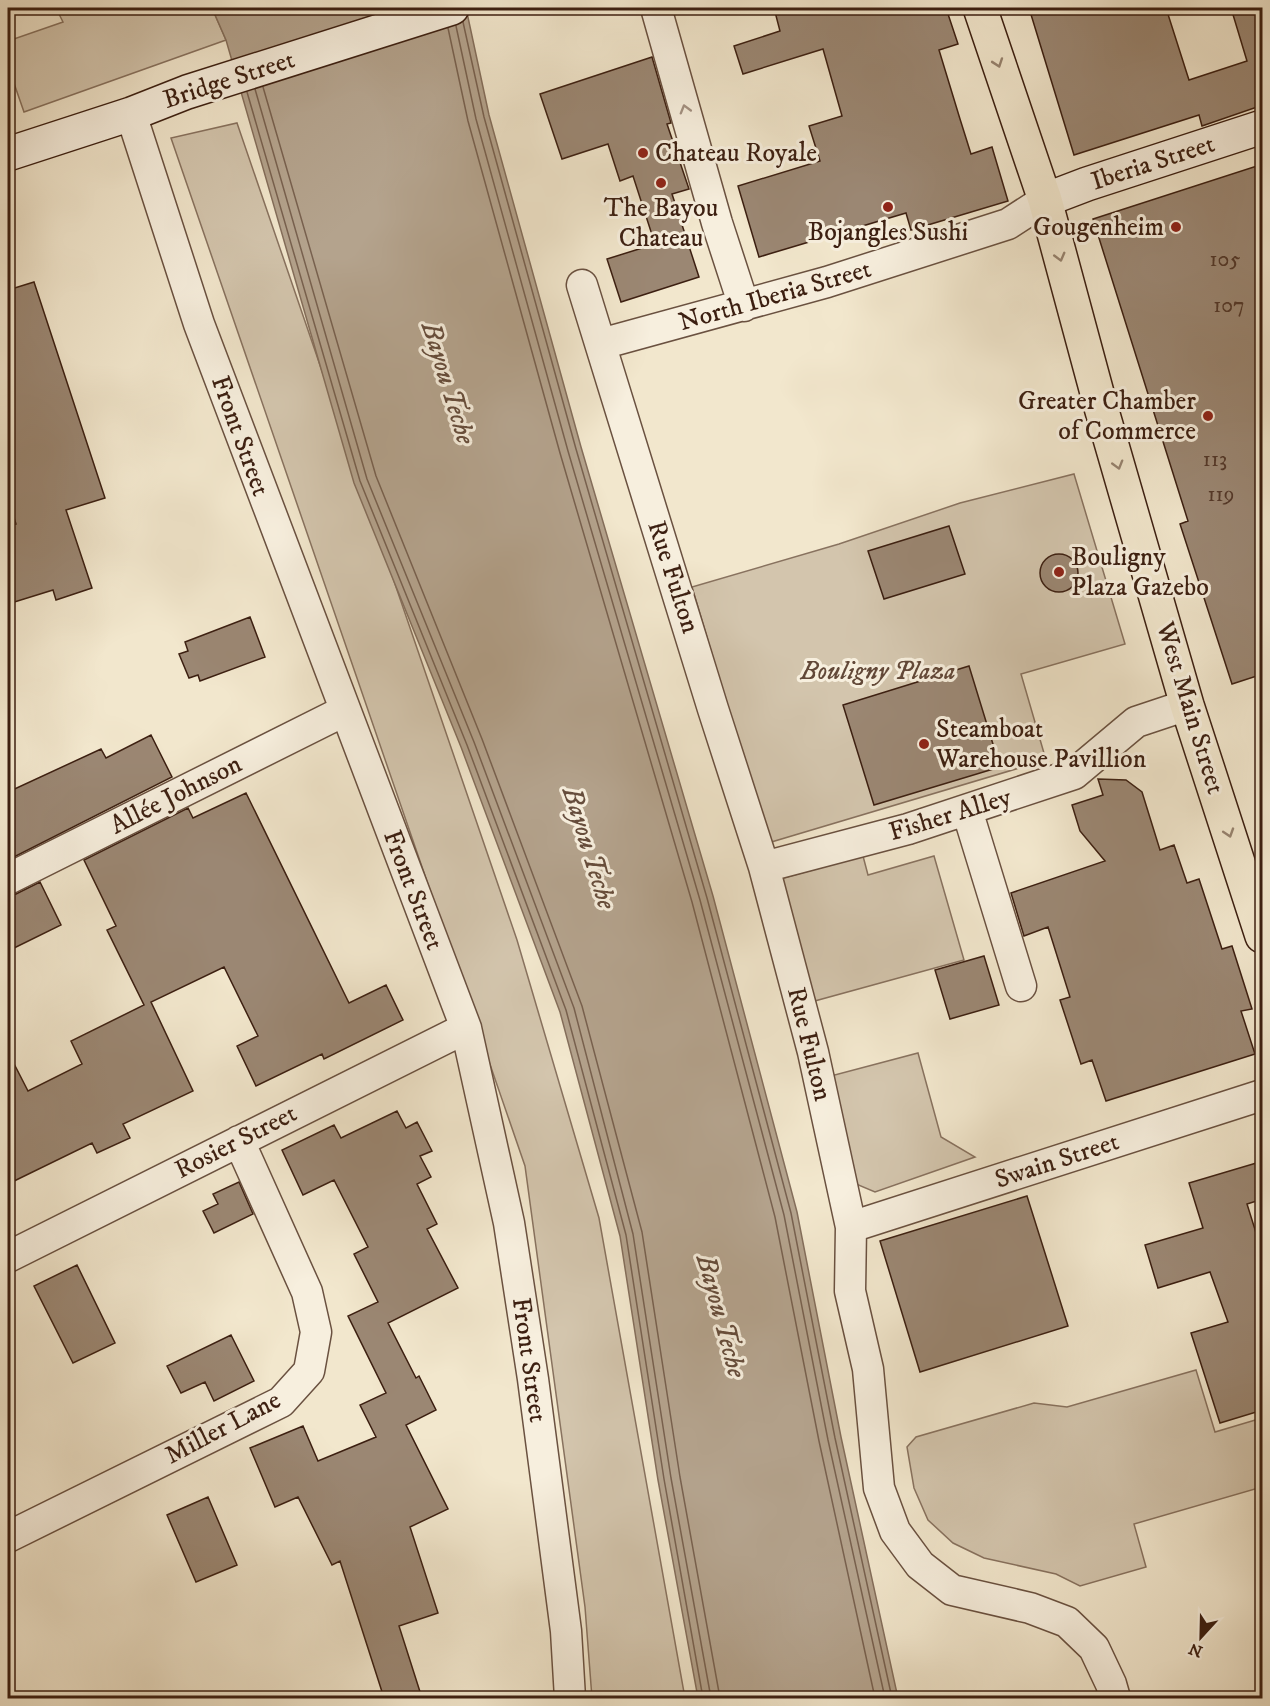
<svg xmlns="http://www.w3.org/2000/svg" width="1270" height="1706" viewBox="0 0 1270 1706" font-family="'IM FELL DW Pica',serif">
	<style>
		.green { fill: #d3c5ad; stroke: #88725f; stroke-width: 1.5 }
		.water { fill: #b4a38d; stroke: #846e5b; stroke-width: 1.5 }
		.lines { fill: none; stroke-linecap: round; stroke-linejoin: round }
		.shore { stroke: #78614f; stroke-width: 1.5 }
		.building { fill: #9b8773; stroke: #3c1f11; stroke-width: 1.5 }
		.street-casing { stroke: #6a5140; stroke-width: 33 }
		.secondary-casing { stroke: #3c1f11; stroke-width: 36 }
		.primary-casing { stroke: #3c1f11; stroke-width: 36 }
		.street { stroke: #f7efde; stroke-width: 30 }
		.secondary { stroke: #f7efde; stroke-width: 33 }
		.primary { stroke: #f2e7cd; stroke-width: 33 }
		.oneway { stroke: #97836f }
		.oneway2 { stroke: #a39182 }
		.poi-dot { fill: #8f2418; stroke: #f7efde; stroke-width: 2 }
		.labels { text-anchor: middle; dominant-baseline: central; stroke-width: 6; stroke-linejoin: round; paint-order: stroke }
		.number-label { font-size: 22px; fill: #54392a }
		.street-label { font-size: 26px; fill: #3c1f11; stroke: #f7efde }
		.poi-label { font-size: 26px; fill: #3c1f11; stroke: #f7efde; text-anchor: start }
		.park-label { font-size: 26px; font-style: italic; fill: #624838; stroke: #f7efde }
		.water-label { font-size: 27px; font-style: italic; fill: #664d3c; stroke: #f7efde }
	</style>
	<rect width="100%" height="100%" fill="#f2e7cd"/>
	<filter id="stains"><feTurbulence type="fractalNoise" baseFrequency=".00333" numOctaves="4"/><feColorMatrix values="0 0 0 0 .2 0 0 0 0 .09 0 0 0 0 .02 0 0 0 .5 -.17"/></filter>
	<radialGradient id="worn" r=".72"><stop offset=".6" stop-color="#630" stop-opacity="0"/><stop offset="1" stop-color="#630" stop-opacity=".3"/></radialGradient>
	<path class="green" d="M56 8H212L226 40 24 112 8 66V41L63 22Z
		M237 123 517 940 599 1218 685 1698H592L585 1607 525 1166 171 138Z
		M1074 474 1125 644 1021 674 1046 760 768 843 692 587 839 544 960 503Z
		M863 856 868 875 934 856 964 960 811 1002 776 880Z
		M918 1053 941 1137 975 1157 875 1192 856 1184 827 1077Z
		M1196 1370 1215 1432 1262 1418V1487L1134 1524 1146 1567 1080 1586 1056 1574 984 1558 953 1543 928 1520 914 1488 907 1447 916 1437 1034 1403 1067 1407Z"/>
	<path class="water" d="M212 8H466L489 115 581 447 713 896 797 1212 841 1437 898 1698H698L658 1480 620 1236 560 1012 461 747 354 483 226 40Z"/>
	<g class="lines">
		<path class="shore" d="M463 22 484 117 576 449 707 898 791 1213 835 1438 892 1698
			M456 26 476 119 568 451 700 900 784 1215 828 1440 885 1698
			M448 28 468 121 560 453 692 902 775 1217 819 1441 875 1698
			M263 87 376 476 482 739 582 1006 642 1232 680 1477 720 1698
			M255 89 367 479 474 742 574 1008 633 1234 671 1478 711 1698
			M247 92 360 481 467 745 566 1010 626 1235 664 1479 703 1698"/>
	</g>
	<path class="building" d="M774 8H946L958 44 939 50 960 119 971 154 992 147 1008 201 911 230 906 213 759 257 738 186 820 161 809 126 842 116 823 49 743 74 734 46 780 31Z
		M1029 8H1166L1189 80 1247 61 1231 8H1263V105L1202 126 1199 115 1074 155Z
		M652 57 671 123 667 124 689 189 672 194 699 277 621 302 607 259 655 244 633 176 620 181 608 144 562 159 540 94Z
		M1263 164V674L1232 684 1180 524 1188 521 1093 219Z
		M34 282 105 498 66 510 92 588 56 600 53 590 8 604V527L16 524 8 498V290Z
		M949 526 965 574 884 599 868 551Z
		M1040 573a19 19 0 1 1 38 0a19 19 0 1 1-38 0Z
		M250 617 265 657 200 681 198 675 189 678 179 654 188 651 185 642Z
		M969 666 1000 767 874 805 843 705Z
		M151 735 172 777 8 860V792L101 749 106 758Z
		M1098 779 1126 780 1142 792 1160 850 1174 845 1187 883 1199 879 1222 949 1232 946 1252 1009 1241 1011 1255 1054 1106 1101 1092 1060 1081 1064 1060 1000 1070 997 1048 927 1024 936 1011 893 1105 861 1080 831 1072 805 1103 795Z
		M246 793 349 1003 386 985 403 1020 324 1059 322 1054 256 1086 237 1046 258 1036 224 967 151 1002 193 1091 123 1124 130 1138 97 1153 92 1143 8 1184V1052L28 1091 82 1064 71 1041 144 1005 107 930 116 926 84 860 188 808 193 818Z
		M40 882 61 925 8 951V896L16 894Z
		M984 956 999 1005 950 1019 935 970Z
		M397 1111 406 1128 417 1122 432 1151 420 1156 431 1177 417 1184 437 1224 427 1229 458 1288 388 1323 416 1378 419 1376 436 1410 406 1425 448 1509 410 1527 438 1613 399 1626 422 1698H384L340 1561 332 1565 298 1497 275 1507 250 1448 303 1426 318 1461 376 1437 360 1405 386 1393 348 1316 378 1302 354 1254 368 1247 334 1180 303 1195 282 1150 334 1125 341 1138Z
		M1263 1161V1199L1247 1204 1263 1255V1410L1220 1423 1191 1333 1228 1322 1210 1272 1158 1288 1145 1245 1203 1228 1189 1183Z
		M239 1182 253 1214 214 1233 203 1211 218 1204 213 1194Z
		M1027 1196 1068 1326 920 1372 880 1241Z
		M77 1265 115 1343 73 1363 34 1286Z
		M231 1335 254 1381 214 1401 205 1382 181 1393 167 1366Z
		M208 1497 237 1565 196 1582 167 1515Z"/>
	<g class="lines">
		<g class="street-casing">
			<path id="street" d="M656 8 717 223 744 306
				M131 114 199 324 466 1028 509 1223 533 1379 566 1631 570 1698
				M582 285 713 709 764 867 813 1052 851 1227 850 1291 868 1369 879 1488 895 1531 920 1565 952 1590 1030 1608 1067 1622 1094 1648 1111 1684 1115 1698
				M601 344 827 282 1008 224 1045 200
				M967 810 1021 986
				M764 867 908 829 1074 774 1136 722 1187 705
				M8 879 344 711
				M851 1227 1262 1095
				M8 1257 466 1028
				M8 1537 281 1402 309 1371 316 1332 307 1292 239 1141"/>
		</g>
		<g class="secondary-casing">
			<path id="secondary" d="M8 154 131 114 187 92 452 8
				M1045 200 1087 184 1262 127"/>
		</g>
		<g class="primary-casing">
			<path id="primary" d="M980 8 1045 200 1100 404 1187 705 1262 936"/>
		</g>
		<use href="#street" class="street"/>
		<use href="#secondary" class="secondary"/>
		<use href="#primary" class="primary"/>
	</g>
	<defs><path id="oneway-chevron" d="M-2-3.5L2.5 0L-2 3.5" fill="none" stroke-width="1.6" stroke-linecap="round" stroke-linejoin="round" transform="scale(1.5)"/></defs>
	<g class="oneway">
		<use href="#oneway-chevron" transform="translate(998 63) rotate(71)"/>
		<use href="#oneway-chevron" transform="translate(1060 257) rotate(75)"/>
		<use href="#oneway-chevron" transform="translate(1118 465) rotate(74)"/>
		<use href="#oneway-chevron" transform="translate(1229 833) rotate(72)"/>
	</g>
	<use class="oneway2" href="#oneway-chevron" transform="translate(685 109) rotate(-106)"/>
	<g class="poi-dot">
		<circle cx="643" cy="153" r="6"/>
		<circle cx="661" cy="183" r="6"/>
		<circle cx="888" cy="207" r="6"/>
		<circle cx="1176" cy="227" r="6"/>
		<circle cx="1208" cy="416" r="6"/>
		<circle cx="1059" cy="572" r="6"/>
		<circle cx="924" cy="744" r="6"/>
	</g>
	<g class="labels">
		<g class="number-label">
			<text x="1225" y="259">105</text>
			<text x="1229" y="305">107</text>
			<text x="1215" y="459">113</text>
			<text x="1221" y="494">119</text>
		</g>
		<g class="street-label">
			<text transform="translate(229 80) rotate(-18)">Bridge Street</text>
			<text transform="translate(1153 163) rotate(-18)">Iberia Street</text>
			<text transform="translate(775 296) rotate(-16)">North Iberia Street</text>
			<text transform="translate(240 436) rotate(70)">Front Street</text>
			<text transform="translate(673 577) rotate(72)">Rue Fulton</text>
			<text transform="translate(1190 708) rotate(73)">West Main Street</text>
			<text transform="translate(176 795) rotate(-27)">Allée Johnson</text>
			<text transform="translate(950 815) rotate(-17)">Fisher Alley</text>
			<text transform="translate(413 890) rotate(69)">Front Street</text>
			<text transform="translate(809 1044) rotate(76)">Rue Fulton</text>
			<text transform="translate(236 1142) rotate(-27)">Rosier Street</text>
			<text transform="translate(1057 1161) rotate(-18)">Swain Street</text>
			<text transform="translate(529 1360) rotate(82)">Front Street</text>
			<text transform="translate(223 1428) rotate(-28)">Miller Lane</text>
		</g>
		<g class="poi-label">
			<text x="655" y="153">Chateau Royale</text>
			<text x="661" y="208" text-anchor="middle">The Bayou<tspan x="661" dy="30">Chateau</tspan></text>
			<text x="1164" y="227" text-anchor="end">Gougenheim</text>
			<text x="888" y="232" text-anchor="middle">Bojangles Sushi</text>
			<text x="1196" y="401" text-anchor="end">Greater Chamber<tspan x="1196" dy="30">of Commerce</tspan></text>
			<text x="1071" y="557">Bouligny<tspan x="1071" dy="30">Plaza Gazebo</tspan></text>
			<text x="936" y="729">Steamboat<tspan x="936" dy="30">Warehouse Pavillion</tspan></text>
		</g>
		<g class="park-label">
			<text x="878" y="671">Bouligny Plaza</text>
		</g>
		<g class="water-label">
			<text transform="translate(448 383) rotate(73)">Bayou Teche</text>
			<text transform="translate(589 848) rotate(73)">Bayou Teche</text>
			<text transform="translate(721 1316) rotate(75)">Bayou Teche</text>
		</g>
	</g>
	<rect width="1270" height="1706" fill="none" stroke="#f2e7cd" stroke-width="30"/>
	<rect x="9" y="9" width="1252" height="1688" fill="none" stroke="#3c1f11" stroke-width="3"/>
	<rect x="15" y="15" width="1240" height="1676" fill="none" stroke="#3c1f11" stroke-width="1.5"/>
	<g transform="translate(1201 1637) rotate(202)" stroke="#f7efde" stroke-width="4.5" paint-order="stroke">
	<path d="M0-4.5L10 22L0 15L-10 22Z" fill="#3c1f11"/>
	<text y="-9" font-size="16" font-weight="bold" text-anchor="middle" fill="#3c1f11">N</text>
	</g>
	<rect width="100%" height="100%" filter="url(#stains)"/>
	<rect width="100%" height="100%" fill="url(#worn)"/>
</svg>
